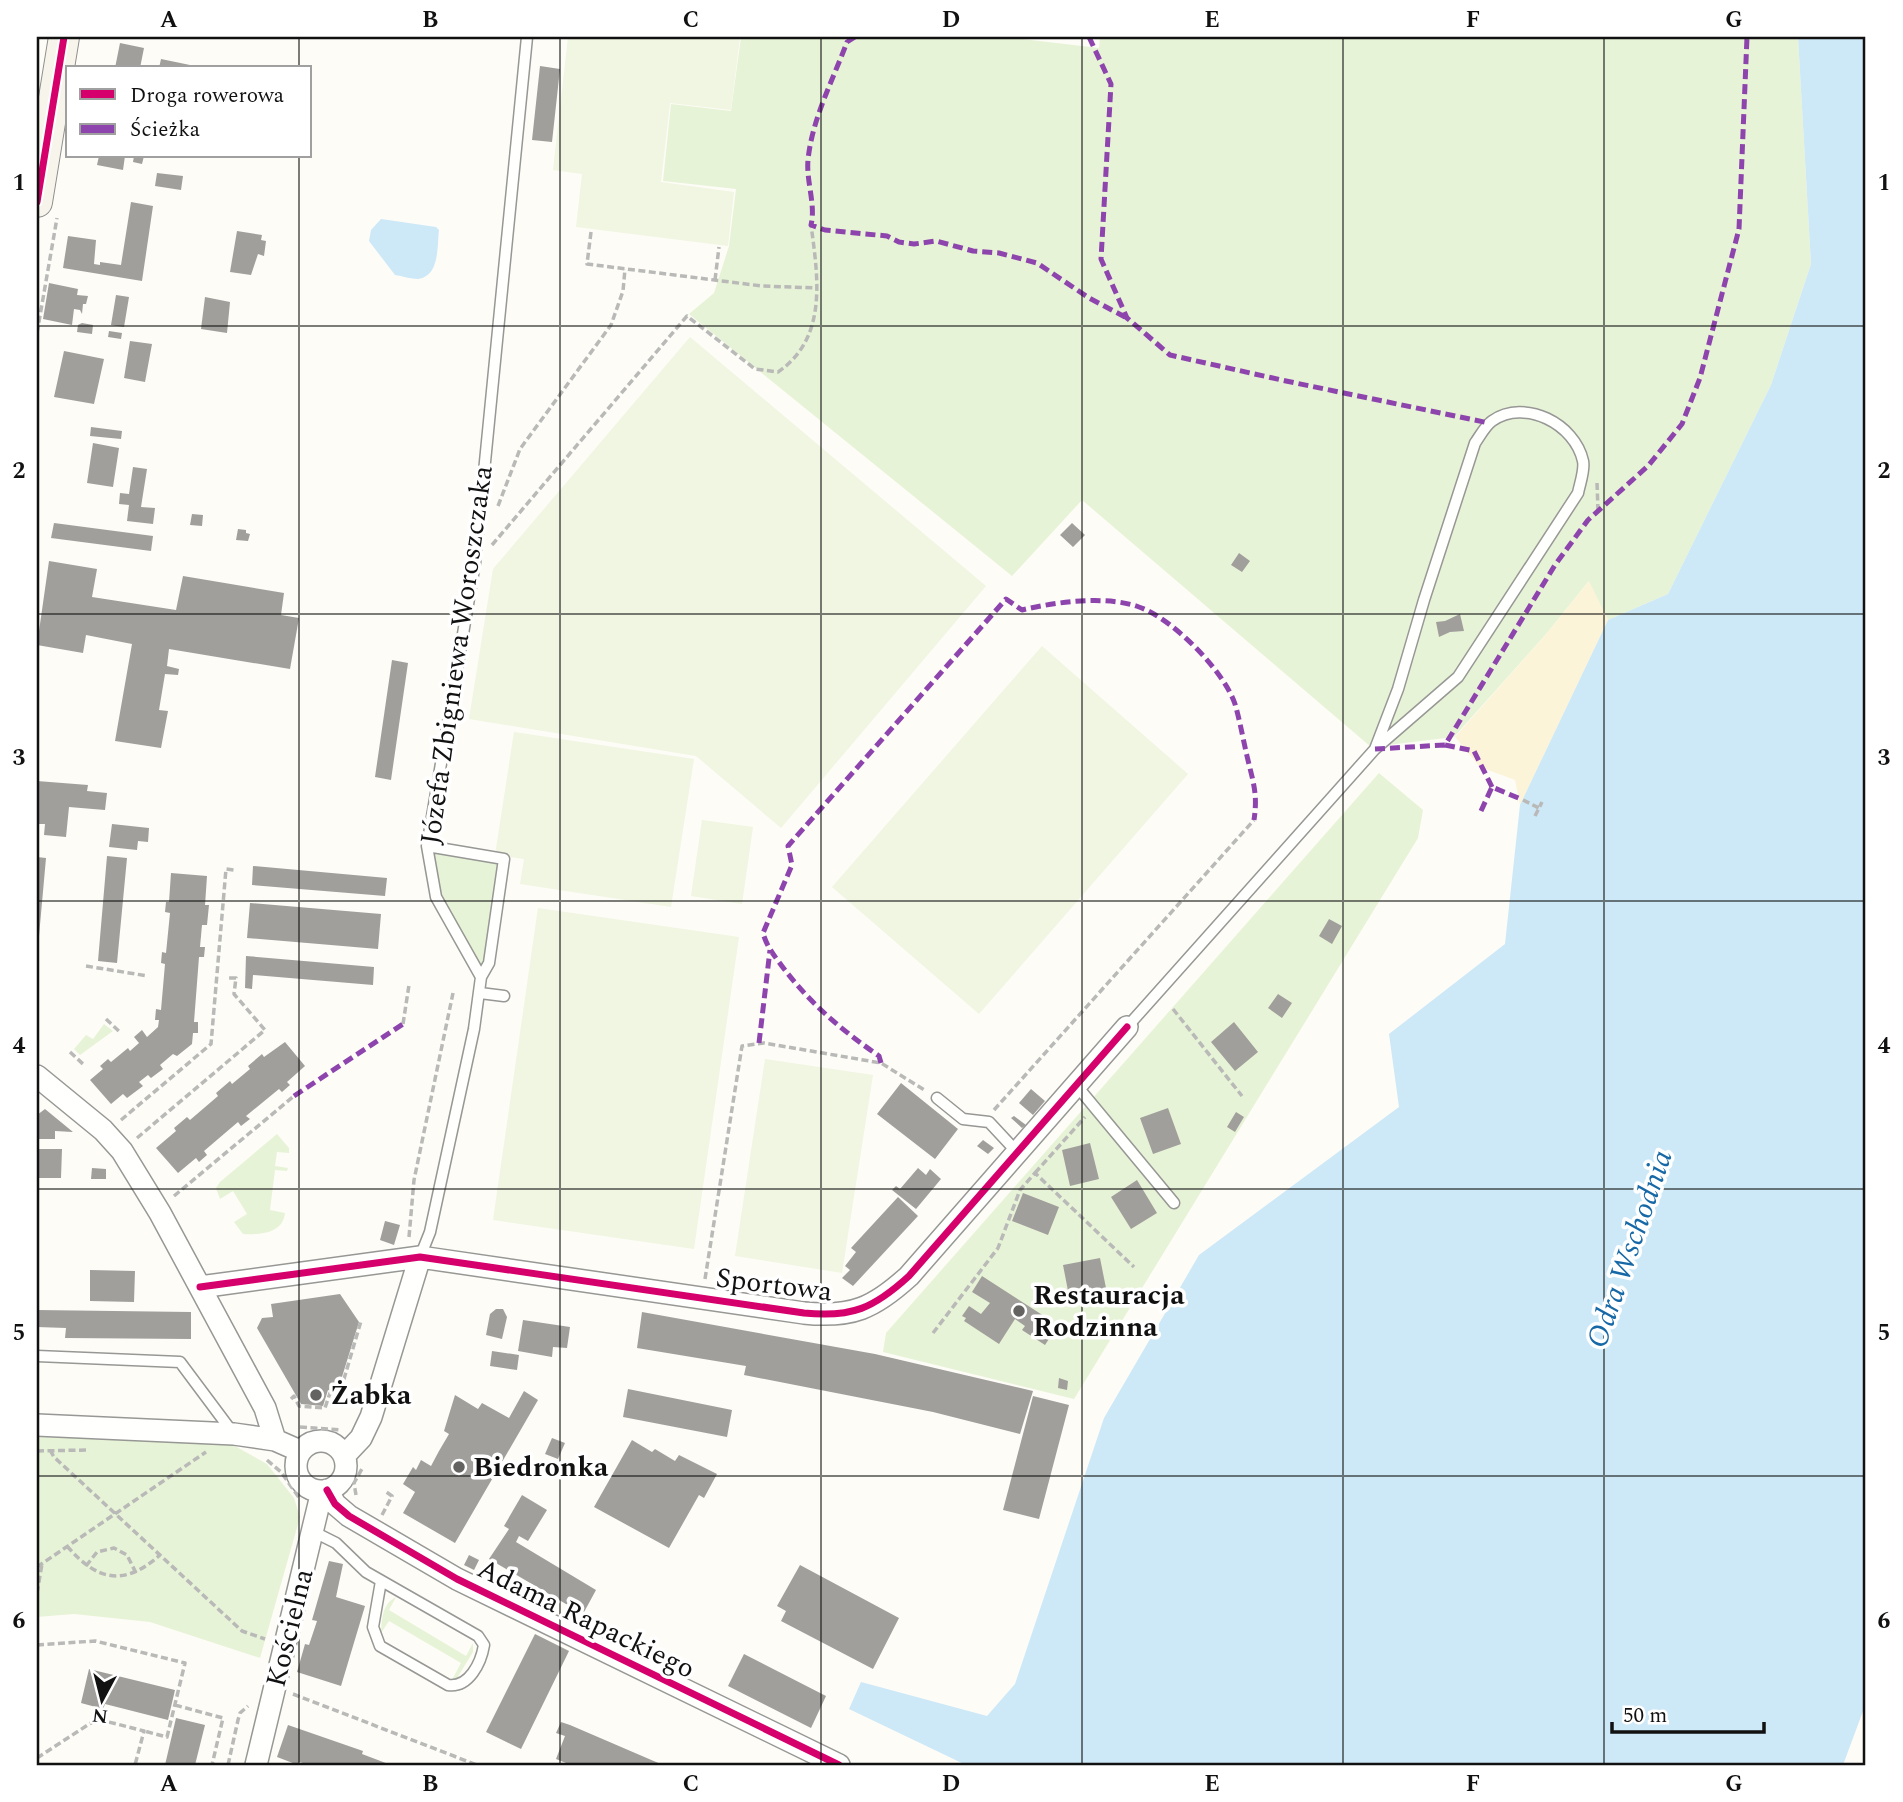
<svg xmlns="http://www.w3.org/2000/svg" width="1903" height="1802" viewBox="0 0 1903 1802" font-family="Spectral,serif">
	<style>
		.green { fill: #e7f3d7 }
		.sand { fill: #fcf4d9 }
		.pitch { fill: #f0f6e1 }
		.water { fill: #cde8f7 }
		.building { fill: #a19f9c }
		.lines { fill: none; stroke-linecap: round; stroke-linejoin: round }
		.lane-casing { stroke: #979795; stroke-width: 13 }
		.street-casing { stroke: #979795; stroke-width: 24 }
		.secondary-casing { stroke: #8e8d8b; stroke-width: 32 }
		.path { stroke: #b9b9b8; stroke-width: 3.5; stroke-dasharray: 7 3.5; stroke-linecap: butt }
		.lane { stroke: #fffffe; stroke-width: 10 }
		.street { stroke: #fffffe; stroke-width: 21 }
		.secondary { stroke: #f6f4eb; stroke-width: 30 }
		.quiet { stroke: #8e44ad; stroke-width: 5; stroke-dasharray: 10 5; stroke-linecap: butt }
		.cycleway-casing { stroke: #fff; stroke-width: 11 }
		.cycleway { stroke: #d6006c; stroke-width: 7 }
		.grid { fill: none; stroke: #111; stroke-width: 2; stroke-opacity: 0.55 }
		.poi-dot { fill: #646362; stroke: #fff; stroke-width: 2.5 }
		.labels { text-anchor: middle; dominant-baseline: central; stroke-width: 7; stroke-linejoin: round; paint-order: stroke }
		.street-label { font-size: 28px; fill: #111; stroke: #fff }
		.poi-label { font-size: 28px; font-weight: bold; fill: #111; stroke: #fff; text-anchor: start }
		.water-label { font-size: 30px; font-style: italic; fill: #1768a6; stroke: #fff }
		.neatline { fill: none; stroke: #111; stroke-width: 2.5 }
		.grid-label { font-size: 23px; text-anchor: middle; font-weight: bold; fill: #111 }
	</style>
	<rect width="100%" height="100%" fill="#fdfcf7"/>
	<path class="green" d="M741 37H1006L1099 48 1100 37H1798L1811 264 1771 385 1668 594 1608 620 1588 582 1547 633 1454 737 1371 747 1082 500 1012 576 689 314 714 293 729 246 736 189 663 181 671 104 731 111Z
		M1379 773 1423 810 1418 838 1074 1399 883 1352 886 1333Z
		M427 846 504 859 489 963 481 977 436 897Z
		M104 1024 113 1031 80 1055 74 1049 86 1035 93 1039Z
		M277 1134 289 1148V1153L277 1152 275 1166 288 1168 287 1171 275 1170 270 1210 285 1213C283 1233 261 1235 243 1234L234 1222 247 1214 233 1191 220 1199 216 1188 220 1182Z
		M37 1435 224 1440 267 1464 294 1498 300 1517 260 1658 150 1622 74 1614 37 1617Z
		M396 1597 389 1610 466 1656 473 1643V1652L457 1678H453L461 1663 389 1621 381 1633C382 1619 382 1604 396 1597Z"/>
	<path class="sand" d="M1589 581 1608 620 1520 805 1515 780 1480 767 1455 737 1547 633Z"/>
	<path class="pitch" d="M568 37H740L731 110 670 103 661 182 734 192 728 246 576 227 582 174 553 170Z
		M690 337 986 586 781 828 696 756 469 719 493 569Z
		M1042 646 1188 774 979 1014 832 887Z
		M514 732 694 759 671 907 520 884 524 859 495 855Z
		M702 820 753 827 742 904 691 896Z
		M538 908 739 937 694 1249 493 1220Z
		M765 1059 873 1075 842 1273 735 1256Z"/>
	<path class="water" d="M1798 37H1866V1703L1843 1765H966L849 1709 861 1682 987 1716 1015 1684 1104 1418 1199 1255 1399 1107 1389 1034 1505 944 1520 805 1608 620 1668 594 1771 385 1811 264Z
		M381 219 436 227 439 230C437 246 440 276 418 279 411 279 402 276 395 275L369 241 371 230Z"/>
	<path class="building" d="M120 43 144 48 140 68H115Z
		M161 59 190 65 189 68H159Z
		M540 66 560 69 552 142 532 140Z
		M99 156H125L123 170 97 165Z
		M134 156H144L142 164 133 162Z
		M157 173 183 176 181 190 155 186Z
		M131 202 153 206 142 281 63 268 68 236 96 240 94 264 100 265V262L121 265Z
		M237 231 262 235 261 240 266 241 264 256 258 254 251 275 230 272Z
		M49 283 78 289 77 295 88 296 86 304H83L82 314 80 310 74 309 72 325 43 319Z
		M116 295 129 297 124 327 111 325Z
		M205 297 230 302 227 333 201 329Z
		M82 323 93 325 92 334 77 332 78 325Z
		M109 331 122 333 121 339 108 337Z
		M130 341 152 344 145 382 124 378Z
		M64 351 104 359 94 404 54 397Z
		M91 427 122 431 121 439 90 436Z
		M93 443 119 448 113 487 87 483Z
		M133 467 147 469 141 507 155 508 153 524 127 521 129 505 119 504 120 493 129 494Z
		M192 514 203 515 202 526 190 525Z
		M54 523 153 536 151 551 51 538Z
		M1072 523 1085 535 1073 547 1060 535Z
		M238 529 246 530V533L250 534 248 541 236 540Z
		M1239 553 1250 561 1242 572 1231 565Z
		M49 561 97 569 92 597 176 610 183 576 284 593 281 615 299 618 290 669 169 649 167 666 179 669 178 675 165 674 159 710 168 711 161 748 115 741 132 644 86 635 83 653 37 645Z
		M1460 614 1464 631 1450 632 1439 637 1436 622 1445 621Z
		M392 660 408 663 391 780 375 777Z
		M37 781 88 785 87 791 107 793 105 810 69 807 66 837 44 835 45 824H37Z
		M112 824 149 828 148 842 138 841 137 850 109 847Z
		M107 856 127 858 117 963 98 961Z
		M37 857 46 858 39 936H37Z
		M253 866 387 878 385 896 252 885Z
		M171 873 207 876 205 905H209L207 925H202L200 947H205L204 957H199L194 1022H198V1033H193L192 1044 177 1056 173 1054 160 1065 163 1069 151 1078 148 1075 139 1082 143 1086 127 1098 123 1094 111 1104 90 1080 103 1069 100 1066 108 1059 111 1062 128 1048 130 1051 139 1043 134 1037 142 1030 147 1037 158 1027 159 1020H155L156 1009 161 1010 165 964 161 963 162 952 166 953 170 913 165 912 166 902H169Z
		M250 903 381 914 378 949 247 938Z
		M1329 919 1342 926 1332 944 1319 936Z
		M246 956 374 967 373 985 253 975 252 989 245 988Z
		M1278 994 1292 1003 1282 1018 1268 1008Z
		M1234 1022 1258 1052 1235 1071 1211 1042Z
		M285 1042 305 1066 287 1082 290 1085 282 1092 279 1089 246 1116 250 1119 241 1126 238 1122 204 1151 207 1155 199 1162 196 1158 178 1173 156 1148 176 1131 174 1128 187 1117 190 1120 218 1096 216 1093 230 1081 232 1084 250 1069 248 1066 262 1054 264 1057Z
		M901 1083 958 1129 935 1159 877 1114Z
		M1031 1089 1045 1101 1033 1115 1019 1103Z
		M1168 1108 1181 1144 1153 1154 1140 1118Z
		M45 1109 73 1132 55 1131V1139H37V1115Z
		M1236 1112 1244 1117 1235 1132 1227 1127Z
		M1014 1116 1026 1125 1022 1128 1011 1118Z
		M983 1140 994 1148 988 1154 977 1146Z
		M1090 1143 1099 1179 1070 1186 1062 1150Z
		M37 1149H62L61 1178H37Z
		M92 1168 106 1169V1179H91Z
		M918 1168 926 1175 930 1169 941 1179 916 1209 892 1190 896 1186 900 1189Z
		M1137 1180 1157 1213 1131 1229 1111 1197Z
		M1023 1193 1059 1207 1048 1235 1012 1221Z
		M898 1197 918 1216 853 1286 842 1278 850 1270 845 1266 856 1252 851 1248Z
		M385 1221 400 1225 394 1245 380 1240Z
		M1100 1258 1106 1288 1069 1296 1063 1265Z
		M90 1270 135 1271 134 1302 90 1301Z
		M982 1276 1058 1325 1045 1345 1022 1330 1025 1326 1015 1319 999 1344 964 1321 966 1318 962 1316 969 1306 981 1314 990 1303 972 1292Z
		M340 1294 359 1322 337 1393 328 1390 323 1406 301 1404 257 1328 262 1318 273 1317 271 1304Z
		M496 1309H503L507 1317 502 1339 486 1335 490 1314Z
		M37 1310 191 1312V1339L65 1338 66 1328 37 1327Z
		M642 1312 875 1354 1033 1391 1020 1434 933 1412 744 1375 746 1366 637 1348Z
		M523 1320 570 1327 567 1348 553 1347 552 1357 518 1351Z
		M492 1351 519 1355 517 1370 490 1366Z
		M1059 1378 1068 1381 1067 1390 1058 1388Z
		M628 1389 732 1410 727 1437 623 1417Z
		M524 1391 538 1400 455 1543 403 1513 415 1492 403 1484 413 1467 416 1470 421 1460 431 1466 439 1451 449 1434 444 1431 455 1395 478 1409 482 1403 509 1418Z
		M1033 1396 1069 1405 1039 1519 1003 1510Z
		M552 1438 565 1443 558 1459 545 1454Z
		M632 1440 652 1452 655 1449 675 1461 679 1455 717 1474 704 1498 699 1495 669 1548 594 1507Z
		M522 1495 547 1510 528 1541 519 1536 516 1542 596 1590 583 1614 489 1559 509 1529 504 1526Z
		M469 1555 479 1560 474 1570 464 1565Z
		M329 1561 343 1564 336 1597 365 1606 341 1686 297 1672 305 1644 309 1645 317 1621 312 1620Z
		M800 1565 899 1618 873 1669 781 1621 786 1611 777 1606Z
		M535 1634 569 1651 521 1749 486 1732Z
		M744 1654 826 1696 811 1728 728 1686Z
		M89 1669 175 1690 168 1720 105 1704 103 1709 81 1703Z
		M176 1718 205 1725 195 1765H165Z
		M561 1722 570 1725 663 1765H571L556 1759 565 1736 556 1733Z
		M288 1725 363 1751 362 1754 391 1765H311L299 1762 298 1765 277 1757Z"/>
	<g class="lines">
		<g class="lane-casing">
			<path id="lane" d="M427 846 504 859 489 963 481 977
				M480 993 504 996
				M1127 1027 1375 749 1398 689 1424 600 1475 443C1480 436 1485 426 1492 421 1525 398 1575 424 1583 461 1585 470 1580 483 1578 493L1458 677 1375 749
				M1076 1085 1174 1203
				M937 1098 963 1119 989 1122 1017 1152
				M420 1257 430 1232 474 1029 481 977 436 897 427 846 475 563 527 37
				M37 1356 180 1362 233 1433
				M314 1532 336 1543 366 1572 478 1636 484 1645C481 1663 469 1688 448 1685L380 1646 373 1627 381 1581"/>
		</g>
		<g class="street-casing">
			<path id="street" d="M37 1076 103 1130 122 1151 160 1213 265 1408 275 1440
				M200 1287 420 1257 804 1313C852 1318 874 1308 909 1276L1127 1027
				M37 1425 234 1434 275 1440 300 1451
				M296 1466a25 25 0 1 1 50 0a25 25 0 1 1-50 0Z
				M344 1456 361 1438 371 1417 420 1257
				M327 1490 335 1504 349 1516 457 1579 839 1765
				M256 1765 322 1491"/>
		</g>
		<g class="secondary-casing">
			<path id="secondary" d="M37 202 64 37"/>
		</g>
		<path class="path" d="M591 232 587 264 762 286 817 288
			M715 280 719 247
			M37 333 57 218
			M1597 483 1598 511
			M498 506 520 449 611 325 623 291 625 269
			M492 545 687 316 755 369 778 372C828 338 818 277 811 225
			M1523 800 1539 808
			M1535 816 1542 802
			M86 966 148 976
			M1173 1009 1242 1096
			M106 1019 121 1033
			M403 1024 409 985
			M70 1052 83 1064
			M994 1110 1254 820
			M121 1120 211 1044 226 869 234 870
			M137 1138 265 1030 234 994 236 978H227
			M1035 1173 1085 1117
			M174 1196 294 1096
			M409 1237 414 1180 453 993
			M705 1279 742 1046 764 1043 881 1063 926 1091
			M933 1333 998 1248 1020 1190 1035 1173 1134 1267
			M291 1399 294 1396 299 1406 325 1408 330 1393 339 1396 361 1321
			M300 1427 341 1430
			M50 1450 54 1457 242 1631 265 1639
			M37 1451 87 1450
			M267 1460 281 1472 300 1499
			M356 1495 354 1483 363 1467
			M382 1515 392 1496 385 1491
			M67 1546C97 1581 124 1587 160 1555
			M86 1566 97 1552 114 1548 127 1555 136 1573
			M37 1567 206 1452
			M37 1593 42 1564
			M37 1645 95 1641 185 1663 167 1737 144 1731
			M293 1694 477 1765
			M175 1705 223 1718 212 1765
			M37 1758 97 1719 144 1731 135 1765
			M228 1765 238 1720 240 1713 248 1706"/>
		<use href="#lane" class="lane"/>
		<use href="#street" class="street"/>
		<use href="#secondary" class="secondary"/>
		<path class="quiet" d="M855 37 847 42C833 80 812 119 808 160 806 181 816 205 811 225L825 230 887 236 899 242 914 244 936 241 973 251 999 253 1037 263 1089 298 1127 318
			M1089 37 1111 84 1101 259 1127 318 1170 355 1286 381 1489 423
			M1445 745 1474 751 1492 787
			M1375 749 1445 745 1555 565 1588 520 1648 466 1682 424 1700 378 1739 229 1747 37
			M1481 811 1492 787 1523 800
			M759 1043 770 950
			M881 1063 879 1056C840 1029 807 1001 779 962 772 953 766 944 763 933L792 865 788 846 1006 599 1022 610C1055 602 1106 595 1139 607 1172 618 1224 671 1235 704 1240 721 1243 739 1247 756 1253 782 1258 793 1254 820
			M294 1096 403 1024"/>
		<g class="cycleway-casing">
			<path id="cycleway" d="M37 202 64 37
				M200 1287 420 1257 804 1313C852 1318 874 1308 909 1276L1127 1027
				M327 1490 335 1504 349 1516 457 1579 839 1765"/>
		</g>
		<use href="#cycleway" class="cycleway"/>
	</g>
	<path class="grid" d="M299 37V68M560 37V1765M821 37V1765M1082 37V1765M1343 37V1765M1604 37V1765M299 156V1765M37 326H1866M37 614H1866M37 901H1866M37 1189H1866M37 1476H1866"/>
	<g class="poi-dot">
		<circle cx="1019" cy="1311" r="7"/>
		<circle cx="316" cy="1395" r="7"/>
		<circle cx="459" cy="1467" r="7"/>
	</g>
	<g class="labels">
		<g class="street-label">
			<text transform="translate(457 655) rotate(-82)">Józefa Zbigniewa Woroszczaka</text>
			<text transform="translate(774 1285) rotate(7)">Sportowa</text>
			<text transform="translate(586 1619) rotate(26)">Adama Rapackiego</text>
			<text transform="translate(290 1628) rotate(-76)">Kościelna</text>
		</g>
		<g class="poi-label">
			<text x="1033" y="1295">Restauracja<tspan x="1033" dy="32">Rodzinna</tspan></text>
			<text x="330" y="1395">Żabka</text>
			<text x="473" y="1467">Biedronka</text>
		</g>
		<g class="water-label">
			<text transform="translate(1630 1249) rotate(-71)">Odra Wschodnia</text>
		</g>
	</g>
	<rect width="1903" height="1802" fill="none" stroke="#ffffff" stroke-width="77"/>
	<rect x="66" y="66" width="245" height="91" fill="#ffffff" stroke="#a0a0a0" stroke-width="2"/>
	<rect x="80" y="89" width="35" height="10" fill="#d6006c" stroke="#a0a0a0" stroke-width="2"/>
	<text x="130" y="102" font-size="21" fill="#111111">Droga rowerowa</text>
	<rect x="80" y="124" width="35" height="10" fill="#8e44ad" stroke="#a0a0a0" stroke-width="2"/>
	<text x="130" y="136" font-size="21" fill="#111111">Ścieżka</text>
	<g transform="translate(102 1700) rotate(187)" stroke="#ffffff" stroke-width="5" paint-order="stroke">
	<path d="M0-5L12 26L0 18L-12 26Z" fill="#111111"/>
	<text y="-10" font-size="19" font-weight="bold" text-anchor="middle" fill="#111111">N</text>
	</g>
	<path d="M1612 1722v10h152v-10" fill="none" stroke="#111111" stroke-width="3.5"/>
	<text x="1623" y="1722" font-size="21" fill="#111111" stroke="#ffffff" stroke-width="5" paint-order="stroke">50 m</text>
	<rect x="38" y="38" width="1826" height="1726" class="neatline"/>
	<g class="grid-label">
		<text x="169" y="27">A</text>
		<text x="430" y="27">B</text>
		<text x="691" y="27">C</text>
		<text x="951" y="27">D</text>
		<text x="1212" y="27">E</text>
		<text x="1473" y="27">F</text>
		<text x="1734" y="27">G</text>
		<text x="19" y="190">1</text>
		<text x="1884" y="190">1</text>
		<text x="19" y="478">2</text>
		<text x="1884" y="478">2</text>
		<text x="19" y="765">3</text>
		<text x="1884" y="765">3</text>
		<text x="19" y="1053">4</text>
		<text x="1884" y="1053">4</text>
		<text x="19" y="1340">5</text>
		<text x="1884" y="1340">5</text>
		<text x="19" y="1628">6</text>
		<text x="1884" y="1628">6</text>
		<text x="169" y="1791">A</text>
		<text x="430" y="1791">B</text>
		<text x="691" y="1791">C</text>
		<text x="951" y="1791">D</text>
		<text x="1212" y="1791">E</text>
		<text x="1473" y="1791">F</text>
		<text x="1734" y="1791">G</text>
	</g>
</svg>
